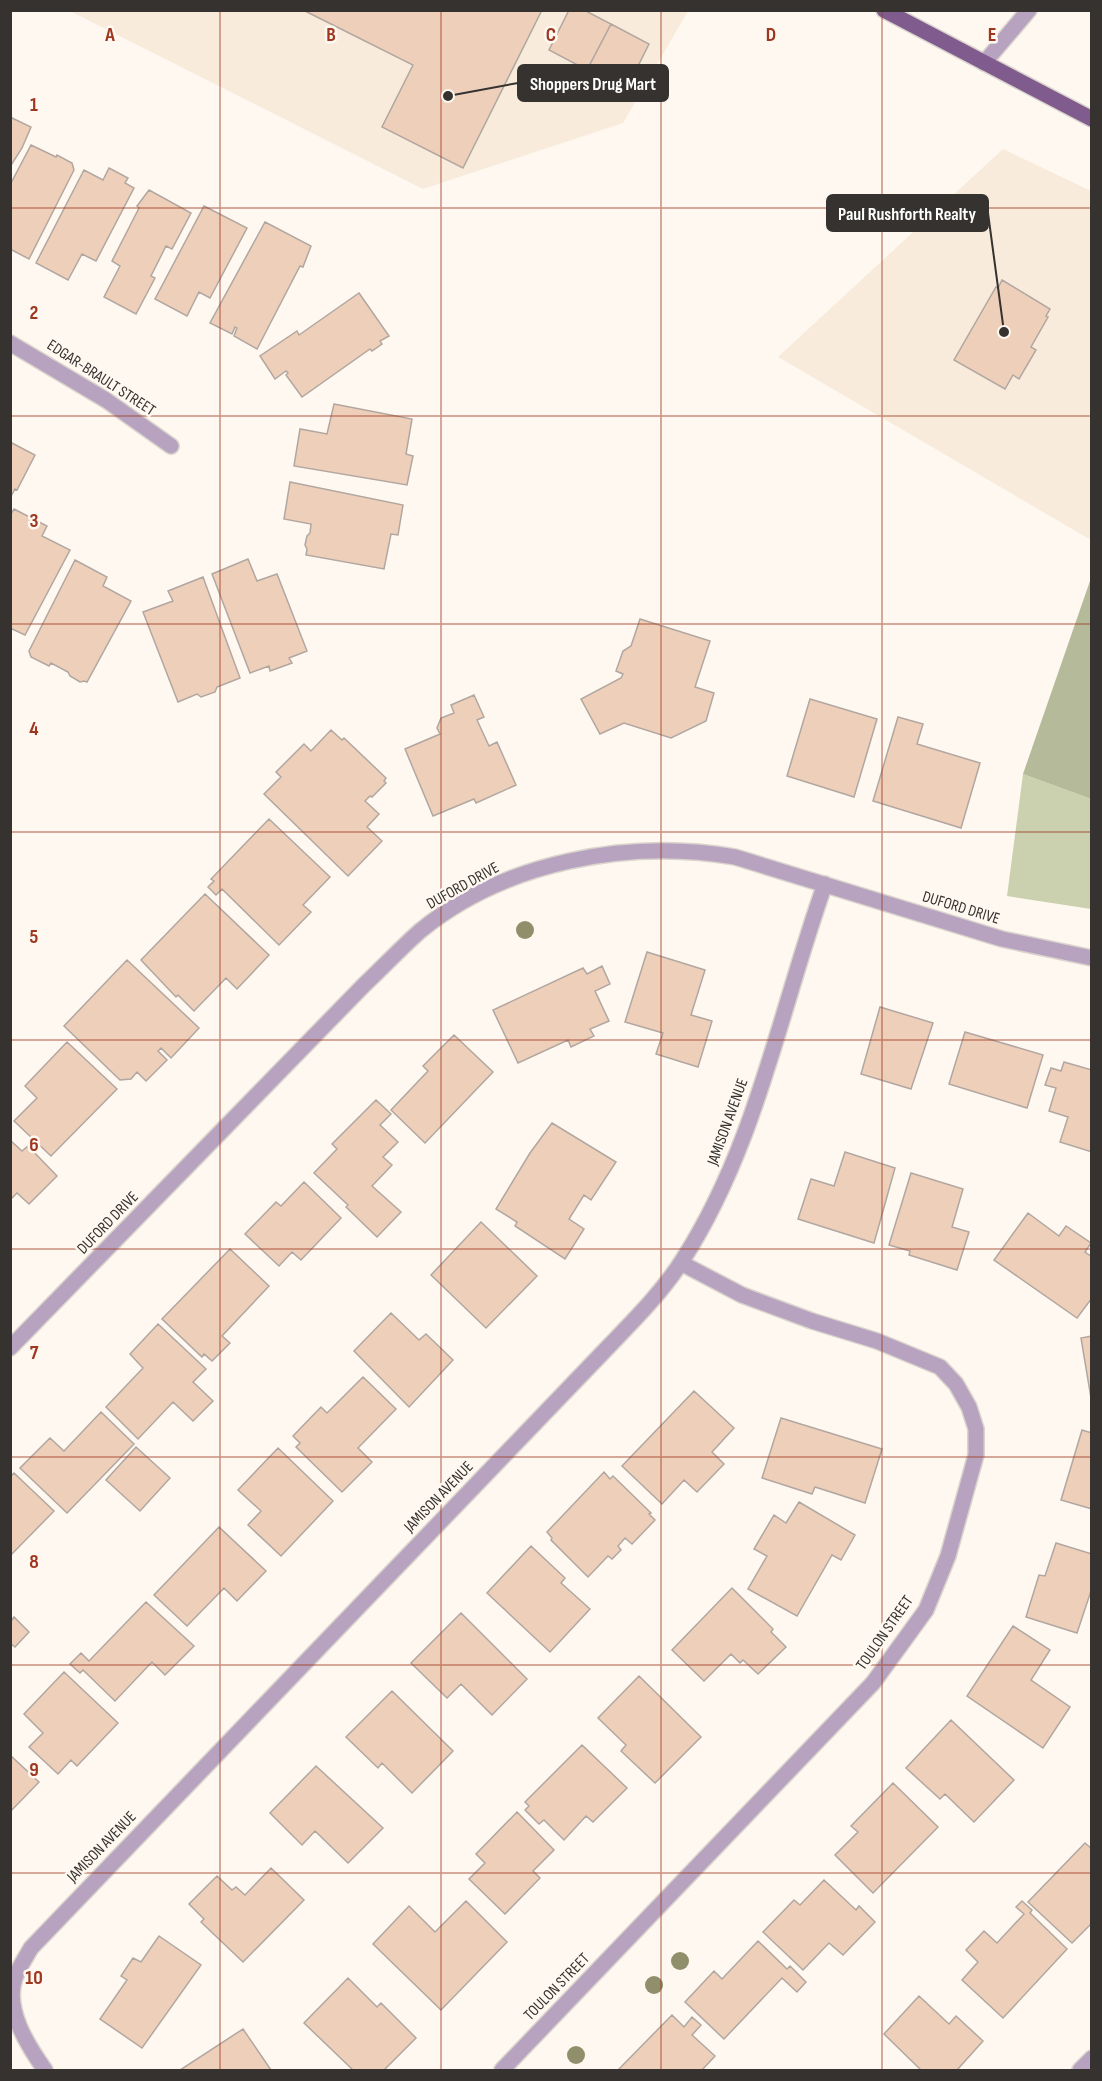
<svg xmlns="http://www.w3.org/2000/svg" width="1102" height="2081" viewBox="0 0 1102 2081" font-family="'Sofia Sans Condensed',sans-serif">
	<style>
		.built { fill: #f8ebdb }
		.green { fill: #cbd1af }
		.forest { fill: #b5bb9a }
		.building { fill: #eecfba; stroke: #b1a7a0; stroke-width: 1.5 }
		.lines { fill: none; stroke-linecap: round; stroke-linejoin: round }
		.minor-casing { stroke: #dad4cd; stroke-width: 18 }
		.major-casing { stroke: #dad4cd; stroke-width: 18 }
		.minor { stroke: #b7a3c0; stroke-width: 15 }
		.major { stroke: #805b8e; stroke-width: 15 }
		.tree { fill: #8f8f6c }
		.grid { fill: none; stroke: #9f361f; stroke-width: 1.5; stroke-opacity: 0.55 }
		.labels { text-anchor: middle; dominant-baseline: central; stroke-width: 5; stroke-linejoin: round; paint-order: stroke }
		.street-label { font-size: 16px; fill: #35322f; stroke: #fef8f0 }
		.grid-label { font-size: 20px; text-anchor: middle; font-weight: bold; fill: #9f361f; stroke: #fef8f0; stroke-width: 5; stroke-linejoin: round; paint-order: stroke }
		.leader { fill: none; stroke: #35322f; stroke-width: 2 }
		.callout-dot { fill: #35322f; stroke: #fef8f0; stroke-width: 2 }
		.callout { fill: #35322f; stroke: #35322f; stroke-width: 2 }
		.callout-label { font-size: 18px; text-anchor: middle; font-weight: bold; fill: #fff }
	</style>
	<rect width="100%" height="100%" fill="#fef8f0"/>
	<path class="built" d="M70 11H688L623 123 423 189Z
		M1003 149 1091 191V540L778 357Z"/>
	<path class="green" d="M1023 774 1091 799V909L1007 896Z"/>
	<path class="forest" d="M1091 578V799L1023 774Z"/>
	<path class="building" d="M303 10H542L463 168 382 127 413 65Z
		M569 10H584L611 24 587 70 549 50Z
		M611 24 649 44 626 90 587 70Z
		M10 117 31 127 22 148 10 167Z
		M31 145 56 157 57 155 72 163 74 170 29 259 10 249V185Z
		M109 168 128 178 125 183 134 188 96 261 82 254 68 280 36 263 84 170 103 180Z
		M149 190 191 213 172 249 166 246 151 276 155 278 136 314 104 297 120 266 112 261 139 208 137 206Z
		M204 206 247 228 210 298 199 292 187 316 155 299Z
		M265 222 311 246 303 267 300 266 257 349 234 336 237 328 235 327 232 334 210 323Z
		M1002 280 1050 309 1046 316 1048 317 1031 347 1036 350 1019 379 1013 375 1005 389 954 360 996 287 998 288Z
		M359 293 389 336 380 341 382 344 372 351 370 349 302 397 286 375 288 373 286 371 275 379 260 356 297 331 299 335Z
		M334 404 412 419 406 454 413 456 407 485 294 466 300 429 327 434Z
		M10 442 35 455 17 490 15 489 10 498Z
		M290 482 403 505 398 535 391 534 384 569 306 555 307 549 305 545 307 536 310 533 311 524 284 519Z
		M14 509 47 526 42 536 70 550 25 635 10 628V516Z
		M248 559 257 581 277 574 307 651 289 658 292 663 270 671 269 666 250 673 212 574Z
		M75 560 107 577 103 586 131 601 87 682 84 681 80 682 70 676 68 672 51 663 49 666 31 657 29 651Z
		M203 577 240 678 217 687 215 692 201 697 197 694 178 702 143 612 173 601 168 591Z
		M640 619 710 641 695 687 714 693 706 721 671 738 624 723 600 734 581 699 621 678 623 674 616 671 623 651 631 646Z
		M474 695 484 717 477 720 489 746 497 742 516 785 476 803 474 799 433 816 405 749 440 734 437 728 441 718 454 713 451 705Z
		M810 699 877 719 854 797 787 776Z
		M898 717 923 724 917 744 980 763 961 828 873 801Z
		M331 730 342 740 344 738 386 778 384 781 386 783 372 797 370 796 365 801 379 814 367 827 382 841 348 876 264 794 281 777 276 772 304 744 311 751Z
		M269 819 330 877 303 905 311 912 279 945 222 889 216 895 208 887 214 881 211 879Z
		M205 894 269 955 237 989 226 978 194 1011 178 995 176 997 141 960Z
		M647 952 705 970 691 1015 712 1021 698 1067 656 1054 663 1033 625 1022Z
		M127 960 199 1028 171 1058 161 1048 158 1051 167 1060 146 1081 137 1072 131 1079 120 1080 64 1026Z
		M602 966 610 984 595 991 609 1021 590 1029 594 1036 571 1047 568 1040 518 1063 493 1010 583 968 587 974Z
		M880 1007 933 1023 911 1089 861 1074Z
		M965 1032 1043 1055 1027 1108 949 1084Z
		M454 1035 493 1072 425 1143 391 1110 428 1071 423 1066Z
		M67 1042 117 1089 51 1156 14 1121 37 1098 25 1086Z
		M1064 1062 1092 1070V1152L1060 1142 1068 1117 1049 1111 1056 1088 1045 1085 1051 1068 1061 1071Z
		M376 1100 391 1114 380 1125 398 1142 383 1157 392 1165 372 1186 401 1212 377 1237 346 1207 348 1205 314 1173 337 1149 332 1144Z
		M552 1123 616 1162 591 1200 584 1195 569 1219 584 1229 565 1259 515 1226 517 1222 496 1209 530 1153Z
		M10 1140 22 1151 28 1146 57 1176 29 1204 17 1193 10 1200Z
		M845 1152 895 1168 874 1243 798 1219 811 1179 834 1186Z
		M911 1173 963 1189 952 1227 969 1232 957 1270 909 1255 910 1251 889 1245Z
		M304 1182 341 1218 301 1260 292 1252 279 1266 245 1234 276 1202 281 1206Z
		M1028 1213 1059 1236 1066 1226 1091 1243 1085 1252 1092 1257V1298L1077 1318 994 1260Z
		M481 1222 537 1276 486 1328 431 1275Z
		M230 1249 269 1286 222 1336 230 1343 212 1361 204 1354 202 1357 162 1319Z
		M391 1313 419 1340 426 1334 453 1360 409 1407 354 1351Z
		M158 1324 206 1369 193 1382 213 1401 193 1421 173 1402 138 1439 106 1407 143 1368 130 1354Z
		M1092 1336V1404L1081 1338Z
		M363 1377 396 1409 358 1448 372 1462 342 1492 296 1447 300 1443 293 1436 321 1407 327 1413Z
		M694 1391 734 1428 712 1452 724 1464 697 1492 684 1480 662 1504 622 1466Z
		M101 1412 134 1444 67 1513 20 1468 50 1438 64 1451Z
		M781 1418 882 1449 865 1503 815 1487 812 1494 762 1478Z
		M1082 1430 1092 1433V1509L1061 1500Z
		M136 1447 170 1478 140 1511 106 1480Z
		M278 1448 333 1501 281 1556 248 1525 261 1511 238 1490Z
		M604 1472 610 1479 613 1476 651 1513 649 1514 655 1520 632 1544 625 1538 618 1546 621 1550 612 1559 608 1556 588 1577 551 1540 552 1538 547 1532Z
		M14 1473 54 1511 10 1556V1477Z
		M799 1502 855 1535 841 1560 832 1555 797 1616 748 1589 767 1556 754 1549 774 1515 786 1523Z
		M219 1527 266 1571 237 1601 224 1588 187 1626 154 1595Z
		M1056 1543 1092 1554V1588L1077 1633 1026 1617 1039 1575 1045 1576Z
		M531 1546 565 1578 561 1583 590 1609 550 1652 487 1593Z
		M732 1588 773 1629 771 1632 786 1647 758 1674 743 1660 740 1663 731 1654 704 1681 672 1650Z
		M146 1602 194 1646 165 1675 152 1662 115 1701 83 1670 80 1673 70 1664 81 1653 89 1661Z
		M461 1613 527 1679 492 1715 461 1684 447 1698 411 1663Z
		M14 1617 29 1632 15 1647 10 1643V1619L12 1620Z
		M1013 1626 1050 1650 1031 1680 1070 1707 1043 1748 967 1696Z
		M64 1672 118 1723 77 1766 71 1760 58 1774 29 1747 43 1733 24 1714Z
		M639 1676 701 1737 655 1783 621 1751 626 1745 598 1718Z
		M392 1691 453 1751 412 1793 382 1763 378 1768 346 1737Z
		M951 1720 1014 1780 974 1822 945 1794 940 1799 906 1768Z
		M582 1745 627 1788 593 1822 586 1816 564 1840 544 1820 539 1824 525 1810 529 1806 525 1802Z
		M10 1755 39 1782 10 1812Z
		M316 1766 383 1828 348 1863 315 1831 302 1845 270 1813Z
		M893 1783 938 1827 873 1893 835 1855 858 1832 851 1826Z
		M517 1812 554 1850 533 1871 540 1878 505 1914 469 1879 485 1863 476 1854Z
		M1085 1843 1092 1849V1923L1072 1943 1028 1902Z
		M271 1868 304 1900 243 1962 201 1922 204 1919 189 1904 217 1876 232 1890 236 1887 245 1895Z
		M824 1880 856 1910 859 1906 875 1922 843 1955 829 1943 803 1970 763 1932 794 1900 800 1905Z
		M466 1901 507 1942 441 2010 373 1944 409 1906 435 1932Z
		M1022 1901 1032 1910 1030 1913 1067 1949 1003 2018 962 1980 978 1962 966 1950 984 1931 997 1943 1024 1914 1016 1907Z
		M159 1936 201 1965 142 2048 100 2019 127 1980 121 1976 133 1958 141 1962Z
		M758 1941 787 1969 790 1966 806 1982 797 1992 782 1978 724 2039 685 2002 714 1971 722 1979Z
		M348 1978 377 2007 381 2003 416 2038 384 2070H353L304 2023Z
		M919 1996 949 2024 956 2016 983 2041 957 2070H921L884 2034Z
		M672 2015 684 2027 692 2017 701 2025 692 2035 715 2056 702 2070H618Z
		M243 2029 271 2070H180Z"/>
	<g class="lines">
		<g class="minor-casing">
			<path id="minor" d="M984 63 1029 10
				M10 343 106 400 171 446
				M10 1348 364 985C383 967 401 948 420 931 505 861 629 839 735 857L1002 939 1092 958
				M45 2070C28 2046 4 2009 15 1978 19 1967 26 1957 31 1948L611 1344C636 1318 662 1292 682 1261 756 1147 780 1010 825 884
				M502 2070 873 1683 926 1610 948 1556 976 1455V1429L969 1407 956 1384 940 1367 877 1341 812 1321 742 1295 681 1263
				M1080 2070 1092 2058"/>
		</g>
		<g class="major-casing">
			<path id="major" d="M884 10 1092 119"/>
		</g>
		<use href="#minor" class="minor"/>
		<use href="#major" class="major"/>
	</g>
	<g class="tree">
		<circle cx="525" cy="930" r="9"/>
		<circle cx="680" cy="1961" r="9"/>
		<circle cx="654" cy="1985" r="9"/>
		<circle cx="576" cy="2055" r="9"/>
	</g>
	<path class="grid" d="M220 10V2070M441 10V2070M661 10V2070M882 10V2070M10 208H1092M10 416H1092M10 624H1092M10 832H1092M10 1040H1092M10 1249H1092M10 1457H1092M10 1665H1092M10 1873H1092"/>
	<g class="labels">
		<g class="street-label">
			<text transform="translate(101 378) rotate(33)">EDGAR-BRAULT STREET</text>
			<text transform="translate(463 886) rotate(-29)">DUFORD DRIVE</text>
			<text transform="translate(961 908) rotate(17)">DUFORD DRIVE</text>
			<text transform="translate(728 1122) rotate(-70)">JAMISON AVENUE</text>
			<text transform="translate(108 1223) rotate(-46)">DUFORD DRIVE</text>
			<text transform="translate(439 1497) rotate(-46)">JAMISON AVENUE</text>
			<text transform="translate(885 1633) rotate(-55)">TOULON STREET</text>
			<text transform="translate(102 1847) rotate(-46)">JAMISON AVENUE</text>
			<text transform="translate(557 1987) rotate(-46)">TOULON STREET</text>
		</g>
	</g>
	<g class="grid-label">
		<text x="110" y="41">A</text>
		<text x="331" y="41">B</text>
		<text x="551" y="41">C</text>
		<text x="771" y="41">D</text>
		<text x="992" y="41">E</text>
		<text x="34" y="111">1</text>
		<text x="34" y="319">2</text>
		<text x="34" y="527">3</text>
		<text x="34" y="735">4</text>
		<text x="34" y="943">5</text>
		<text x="34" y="1151">6</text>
		<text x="34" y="1359">7</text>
		<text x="34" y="1568">8</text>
		<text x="34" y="1776">9</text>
		<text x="34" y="1984">10</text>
	</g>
	<path class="leader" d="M448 96L518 83M1004 332L988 213"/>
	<g class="callout-dot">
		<circle cx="448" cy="96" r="6"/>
		<circle cx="1004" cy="332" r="6"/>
	</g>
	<g class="callout">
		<rect x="518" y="65" width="150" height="36" rx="6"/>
		<rect x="827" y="195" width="161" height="36" rx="6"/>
	</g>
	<g class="callout-label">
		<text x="593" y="90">Shoppers Drug Mart</text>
		<text x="907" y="220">Paul Rushforth Realty</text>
	</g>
	<rect width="1102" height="2081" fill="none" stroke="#35322f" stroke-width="24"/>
</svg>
